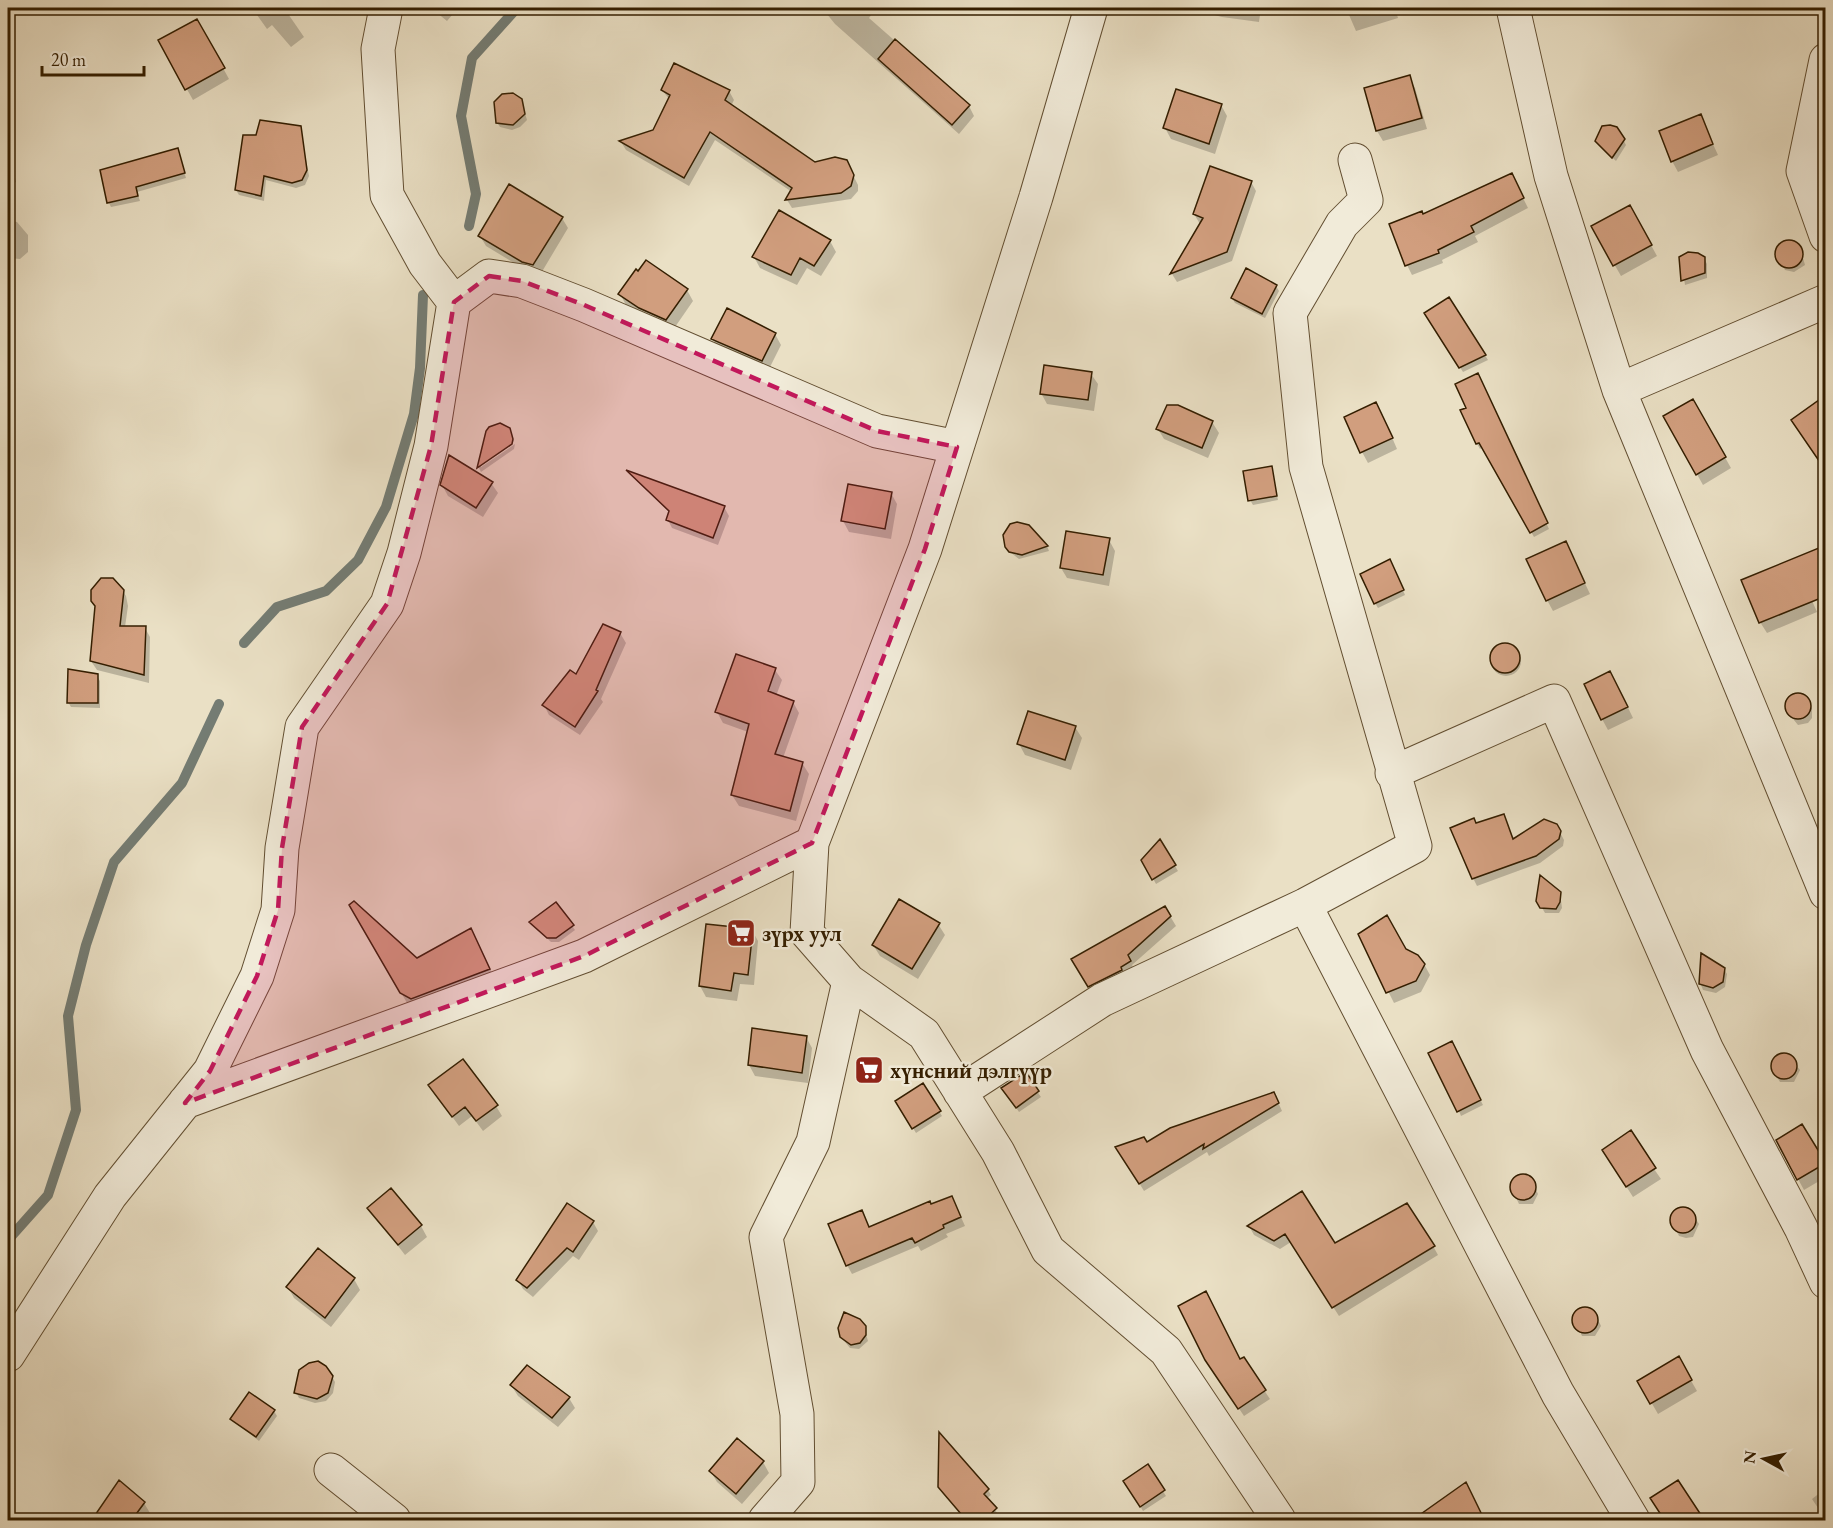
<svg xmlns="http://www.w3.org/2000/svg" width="1833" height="1528" viewBox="0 0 1833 1528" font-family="'EB Garamond',serif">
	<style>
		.shadow { fill: #0003 }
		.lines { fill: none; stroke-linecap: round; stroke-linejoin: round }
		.stream { stroke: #747c73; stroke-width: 10 }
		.building { fill: #d19e7e; stroke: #341e00; stroke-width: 1.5 }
		.street-casing { stroke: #624e31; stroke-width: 35 }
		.street { stroke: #f1ebd9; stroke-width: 33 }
		.marked { fill: #c2185b; fill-opacity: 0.2; stroke: #c2185b; stroke-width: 4.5; stroke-dasharray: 12 8; stroke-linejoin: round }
		.labels { text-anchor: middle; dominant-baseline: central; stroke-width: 5; stroke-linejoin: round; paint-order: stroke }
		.poi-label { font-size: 22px; font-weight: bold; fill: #341e00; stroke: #f1ebd9; text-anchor: start }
	</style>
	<rect width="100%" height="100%" fill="#eae0c5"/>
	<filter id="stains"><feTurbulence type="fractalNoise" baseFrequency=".00333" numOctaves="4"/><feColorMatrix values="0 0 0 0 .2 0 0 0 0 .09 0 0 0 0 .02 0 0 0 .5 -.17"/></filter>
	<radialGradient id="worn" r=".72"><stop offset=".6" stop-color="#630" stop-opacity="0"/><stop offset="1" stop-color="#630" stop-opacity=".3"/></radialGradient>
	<path class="shadow" d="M252 8H284L304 37 291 47 272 25 267 29Z
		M431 8H458L447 21Z
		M822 8H868L872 14 869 18 969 106 974 116 959 134 835 24Z
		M1187 8H1261L1259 22 1222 17Z
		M1346 8H1395L1398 18 1356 31Z
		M197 21 229 79 193 100 160 41Z
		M1409 77 1415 88 1427 129 1383 141 1377 131 1365 89Z
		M662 90 729 91 734 100 731 106 814 164 851 171 858 185V191L851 199 792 208 787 200 792 192 715 140 689 186 626 150 621 142 654 131 670 100Z
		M521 100 527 120 520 127 512 130 500 127 497 122Z
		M1221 105 1227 116 1215 154 1171 139 1165 128Z
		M1700 116 1718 155 1678 172 1672 161Z
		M300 127 309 176 305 185 296 188 266 180 264 201 239 195 236 190 257 136Z
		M1617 128 1626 145 1616 161 1600 146Z
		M177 150 186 178 137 192 140 201 111 207 109 203Z
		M8 152 16 182 8 185Z
		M1251 182 1256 191 1232 261 1177 282 1172 274 1200 224 1194 214Z
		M1516 184 1528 208 1475 236 1478 242 1442 260 1443 263 1412 275 1407 265 1423 216Z
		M1630 207 1657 256 1621 276 1593 227Z
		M562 218 568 228 540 275 529 272 486 246 480 236Z
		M8 220 17 222 28 235V252L20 259 8 258Z
		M830 241 836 252 821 276 807 268 797 285 760 268 754 257Z
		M1782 243 1799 244 1805 265 1794 272 1785 270 1778 258V249Z
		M1681 258H1704L1707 264V278L1685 285Z
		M1276 286 1279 291 1265 318 1235 303 1232 298Z
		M687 290 693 301 673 330 646 319 626 305 620 294Z
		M1449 299 1488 360 1463 372 1426 313Z
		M775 334 781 345 768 371 719 350 713 339Z
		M1091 374 1098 384 1094 411 1047 404 1041 393Z
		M1480 379 1549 529 1534 537 1483 447 1480 449 1477 444 1462 411 1468 408Z
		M1693 401 1731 468 1703 485 1665 417Z
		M1382 414 1397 449 1368 463 1362 452Z
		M1212 422 1219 433 1208 458 1164 439 1158 429Z
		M509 429 514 441 481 463V467L515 444 514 449 481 472 479 468 487 432Z
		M1271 468 1278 500 1253 505 1250 500Z
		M629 472 724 507 729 516 718 545 672 528 668 520 670 513Z
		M491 483 498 493 483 517 448 496 442 485Z
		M891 493 897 504 891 539 849 532 843 521Z
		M1023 524 1047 546 1049 551 1019 559 1010 552Z
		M1109 540 1115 551 1109 586 1067 578 1061 568Z
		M1571 554 1590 594 1553 611 1547 600Z
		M1393 566 1405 595 1378 608 1375 603Z
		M1799 571 1817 612 1767 633 1760 622Z
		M102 580 117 582 126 596 128 606 125 627 145 628 150 637 149 683 97 670 91 661Z
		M620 633 626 643 601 699 603 702 580 735 549 715 544 705Z
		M1491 661a15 15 0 1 1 30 0a15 15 0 1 1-30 0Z
		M737 655 775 670 782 680 776 696 793 702 799 713 783 758 802 763 809 774 796 821 739 806 732 795 748 732 723 723 717 712Z
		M97 676 100 681V708L71 707 68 702Z
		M1616 683 1633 718 1608 730 1602 719Z
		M1791 696H1805L1812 708V718L1808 723 1798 725 1789 714 1785 709Z
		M1075 727 1082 738 1071 770 1025 755 1019 744Z
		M1504 815 1514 840 1556 825 1564 840 1563 846 1540 863 1477 886 1473 878 1476 825Z
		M1160 841 1178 871 1156 884 1143 860Z
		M1560 893 1562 908 1559 913H1545L1538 901Z
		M351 905 417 960 476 940 495 979 418 1009 407 1003Z
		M1170 916 1176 926 1132 965 1135 971 1094 996 1074 960Z
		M531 923 572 926 575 930 559 942H551Z
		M938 924 945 935 918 979 880 956 873 945Z
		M752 930 758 941 754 985 740 984 737 1001 706 997 700 986Z
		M1360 935 1405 950 1424 964 1430 975 1421 992 1394 1003Z
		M1702 955 1724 969 1727 974 1725 987 1716 993 1703 990 1701 985Z
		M806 1037 812 1048 808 1083 755 1076 749 1065Z
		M1451 1043 1483 1105 1461 1116 1459 1111Z
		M1787 1054 1800 1070 1794 1082H1780L1773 1070V1061L1777 1055Z
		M1025 1074 1041 1097 1019 1112 1006 1093Z
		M923 1085 942 1116 916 1133 897 1102Z
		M430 1086 496 1106 502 1116 483 1131 472 1116 459 1126Z
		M1278 1102 1282 1111 1209 1156 1207 1152 1144 1191 1117 1147 1147 1144Z
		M1802 1126 1826 1164V1177L1804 1190 1798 1179Z
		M1610 1161 1654 1169 1661 1179 1633 1197Z
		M1523 1176 1530 1177 1538 1194 1533 1204H1519L1511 1187 1516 1177Z
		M1301 1193 1334 1245 1433 1246 1438 1255 1339 1316 1291 1242 1280 1249 1254 1235 1249 1226Z
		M952 1197 965 1226 946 1234 948 1237 921 1251 918 1246 852 1274 847 1265 866 1220 870 1229Z
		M1688 1207 1699 1224 1693 1237 1686 1238 1679 1236 1671 1220 1676 1210Z
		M369 1208 421 1226 427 1237 405 1255Z
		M593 1222 598 1231 579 1260 573 1256 533 1297 523 1289 518 1280Z
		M354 1279 360 1290 331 1327 294 1298 288 1287Z
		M1586 1308 1593 1309 1601 1326 1595 1336H1582L1574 1319 1579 1309Z
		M864 1327 868 1341 859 1349 850 1348 841 1337Z
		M1678 1358 1697 1391 1658 1414 1639 1381Z
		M1243 1359 1270 1399 1244 1416 1212 1368Z
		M329 1371 335 1382 333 1393 326 1401 315 1403 299 1398 296 1392Z
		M511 1385 569 1398 575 1408 558 1427 518 1396Z
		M274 1411 277 1416 259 1441 232 1419Z
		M763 1462 769 1473 742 1504 717 1482 711 1472Z
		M1147 1466 1166 1496 1143 1511 1125 1481Z
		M939 1487 988 1490 991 1495 986 1499 998 1514 991 1520H967Z
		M1826 1488V1520L1812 1499Z
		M144 1503 150 1513 145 1520H96Z
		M1511 1515 1514 1520H1500Z"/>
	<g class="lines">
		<path class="stream" d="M469 226 476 194 461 116 472 58 517 8
			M244 643 277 607 326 591 358 560 386 507 414 414 420 368 423 295
			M8 1240 48 1195 76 1110 68 1016 86 945 114 862 182 783 219 704"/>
	</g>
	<path class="building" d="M197 19 225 68 185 90 158 40Z
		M895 39 970 105 952 125 878 59Z
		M674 63 730 90 725 100 815 162 835 157 847 160 854 175 851 186 841 193 785 200 792 188 710 132 684 178 619 141 653 130 670 95 661 90Z
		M1410 75 1422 118 1376 131 1364 88Z
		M1176 89 1222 104 1209 144 1163 128Z
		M513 93 522 99 525 114 513 125 496 123 494 102 502 94Z
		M1701 114 1713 144 1671 162 1659 131Z
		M260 120 301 126 307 170 302 180 292 183 264 176 261 196 235 190 243 135H256Z
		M1610 125 1617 127 1625 139 1612 158 1595 141 1602 126Z
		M178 148 185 173 136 187 138 196 107 203 100 170Z
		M1210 166 1252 181 1227 252 1170 274 1203 218 1193 214Z
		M1512 173 1524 198 1471 226 1474 232 1438 250 1439 253 1405 266 1389 224 1422 211 1423 214Z
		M509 184 563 217 533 265 522 262 478 236Z
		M1630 205 1652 245 1613 266 1591 226Z
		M779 210 831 240 814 266 800 258 791 275 752 257Z
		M1775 254a14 14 0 1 1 28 0a14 14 0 1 1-28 0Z
		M1688 252 1698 253 1705 257V273L1681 281 1679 257Z
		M646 260 688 289 666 320 639 308 618 294 636 269 638 271Z
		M1246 268 1277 285 1262 314 1231 298Z
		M1449 297 1486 355 1459 368 1424 313Z
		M727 308 776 333 762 361 711 339Z
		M1044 365 1092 372 1088 400 1040 394Z
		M1478 373 1548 523 1530 533 1479 443 1476 444 1460 410 1466 408 1455 384Z
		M1826 395V471L1791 420Z
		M1693 399 1726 457 1696 475 1663 416Z
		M1376 402 1393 438 1360 453 1344 417Z
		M1167 405H1178L1213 421 1202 448 1156 429Z
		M500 423 510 428 513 439 512 444 477 468 486 431 489 427Z
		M449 455 493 482 476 508 440 485Z
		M1272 466 1277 496 1248 501 1243 471Z
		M626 470 725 506 713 538 666 520 669 511Z
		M848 484 892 492 885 529 841 521Z
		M1017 522 1029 525 1048 546 1022 555 1009 552 1005 547 1003 535 1010 524Z
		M1066 531 1110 538 1103 575 1060 568Z
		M1566 541 1585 583 1546 601 1526 559Z
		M1826 545V596L1759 623 1741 580Z
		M1390 559 1404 590 1374 604 1360 574Z
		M101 578H113L124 590 120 626H146L144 675 90 661 95 606 91 601V590Z
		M603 624 621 632 596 690 598 691 575 727 542 705 570 670 576 674Z
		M1490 658a15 15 0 1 1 30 0a15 15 0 1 1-30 0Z
		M736 654 776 668 768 691 794 701 775 754 803 762 790 811 731 795 749 724 715 712Z
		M68 669 98 674V703H67Z
		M1610 671 1628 707 1601 720 1584 684Z
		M1785 706a13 13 0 1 1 26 0a13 13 0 1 1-26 0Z
		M1028 711 1076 726 1065 760 1017 744Z
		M1504 814 1513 839 1544 819 1557 824 1561 831 1559 839 1536 856 1472 879 1450 828 1474 818 1476 823Z
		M1160 839 1176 865 1152 880 1141 860Z
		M1540 875 1561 892 1560 902 1556 909 1540 908 1536 901Z
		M899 899 940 923 912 969 872 945Z
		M354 901 417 958 471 928 490 969 411 999 400 993 349 905Z
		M556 902 574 925 556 938H547L529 922Z
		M1165 906 1171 916 1128 955 1131 961 1121 967 1122 970 1088 987 1071 959Z
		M1387 915 1406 949 1418 955 1425 964 1416 981 1386 993 1358 934Z
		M706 924 753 929 748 975 734 973 731 991 699 986Z
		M1701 953 1725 968 1723 982 1713 988 1699 984Z
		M752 1028 807 1036 802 1073 748 1065Z
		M1452 1041 1481 1100 1457 1112 1428 1053Z
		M1771 1066a13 13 0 1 1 26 0a13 13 0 1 1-26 0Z
		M463 1059 498 1105 476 1121 465 1107 452 1117 428 1085Z
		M1026 1072 1039 1091 1016 1108 1001 1088Z
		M923 1083 941 1111 912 1129 895 1101Z
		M1274 1092 1279 1103 1203 1149 1204 1144 1139 1184 1115 1147 1144 1137 1147 1142 1170 1128Z
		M1802 1124 1826 1163 1797 1180 1776 1140Z
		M1631 1130 1656 1168 1626 1187 1602 1150Z
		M1510 1187a13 13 0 1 1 26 0a13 13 0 1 1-26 0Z
		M391 1188 422 1225 398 1245 367 1208Z
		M1302 1191 1335 1243 1407 1203 1435 1246 1332 1308 1285 1234 1274 1241 1247 1226Z
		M952 1196 961 1217 943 1225 944 1228 915 1243 912 1238 846 1266 828 1224 862 1210 869 1227 930 1201 931 1204Z
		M567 1203 594 1221 573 1252 567 1248 527 1288 516 1280Z
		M1670 1220a13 13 0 1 1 26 0a13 13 0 1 1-26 0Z
		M318 1248 355 1278 325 1318 286 1287Z
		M1206 1291 1240 1359 1244 1357 1266 1390 1238 1409 1205 1360 1178 1306Z
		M1572 1320a13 13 0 1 1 26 0a13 13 0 1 1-26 0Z
		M844 1312 860 1319 866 1326V1335L860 1343 851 1345 840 1337 838 1328Z
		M1679 1356 1692 1380 1650 1404 1637 1381Z
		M318 1361 326 1366 333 1376 328 1393 317 1399 294 1393 299 1370 309 1363Z
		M527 1365 570 1397 552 1418 510 1385Z
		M249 1392 275 1410 256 1437 230 1419Z
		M939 1432 989 1489 984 1494 997 1508 983 1521H967L938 1487Z
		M737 1438 764 1461 736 1494 709 1471Z
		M1148 1464 1165 1490 1140 1507 1123 1481Z
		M119 1480 145 1502 131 1521H91Z
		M1678 1480 1705 1521H1665L1650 1498Z
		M1466 1482 1485 1521H1411Z"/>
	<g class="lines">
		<g class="street-casing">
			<path id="street" d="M1513 8 1551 176 1619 390 1826 893
				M1826 60 1803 171 1826 236
				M454 302 489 276 522 281 584 305 877 431 957 447
				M1619 390 1826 301
				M1392 773 1554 701 1707 1050 1801 1228 1826 1282
				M1305 905 1558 1394 1633 1520
				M849 981 924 1034 998 1152 1048 1250 1166 1351 1279 1520
				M960 1092 1102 1000 1305 905 1415 846 1306 467 1290 313 1342 224 1366 200 1355 160
				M185 1102 584 956 812 843
				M8 1355 110 1196 210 1071 257 976 278 910 282 848 302 727 387 604 404 553 431 446 454 302 425 264 387 195 378 49 386 8
				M331 1470 394 1520
				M765 1520 798 1482 797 1414 766 1237 813 1142 849 981 807 933 812 843 925 549 1036 197 1091 8"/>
		</g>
		<use href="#street" class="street"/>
	</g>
	<path class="marked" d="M489 276 522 281 584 305 877 431 957 447 925 549 812 843 584 956 185 1103 210 1071 257 976 278 910 282 848 302 727 387 604 431 446 454 302Z"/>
	<defs>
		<g id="supermarket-square" transform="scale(1.5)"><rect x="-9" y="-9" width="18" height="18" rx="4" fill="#8f2418" stroke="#f1ebd9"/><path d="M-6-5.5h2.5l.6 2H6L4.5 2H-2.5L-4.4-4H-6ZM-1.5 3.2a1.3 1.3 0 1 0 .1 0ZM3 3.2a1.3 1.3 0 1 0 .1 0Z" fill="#fff"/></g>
	</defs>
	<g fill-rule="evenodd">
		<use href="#supermarket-square" x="741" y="933"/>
		<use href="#supermarket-square" x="869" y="1070"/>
	</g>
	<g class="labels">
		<g class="poi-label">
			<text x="762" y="933">зүрх уул</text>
			<text x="890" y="1070">хүнсний дэлгүүр</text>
		</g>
	</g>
	<rect width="1833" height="1528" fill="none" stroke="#eae0c5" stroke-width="30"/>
	<rect x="9" y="9" width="1815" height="1510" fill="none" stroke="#341e00" stroke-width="3"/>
	<rect x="15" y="15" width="1803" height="1498" fill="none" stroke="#341e00" stroke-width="1.5"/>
	<g transform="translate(1764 1459) rotate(278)" stroke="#f1ebd9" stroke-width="4.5" paint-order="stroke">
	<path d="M0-4.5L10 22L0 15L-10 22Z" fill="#341e00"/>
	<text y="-9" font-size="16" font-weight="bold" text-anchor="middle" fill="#341e00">N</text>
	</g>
	<path d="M42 66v9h102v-9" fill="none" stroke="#341e00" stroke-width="3"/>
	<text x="51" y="66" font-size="18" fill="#341e00" stroke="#f1ebd9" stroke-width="4.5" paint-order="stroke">20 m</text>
	<rect width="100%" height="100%" filter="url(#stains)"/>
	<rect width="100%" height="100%" fill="url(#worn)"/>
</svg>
